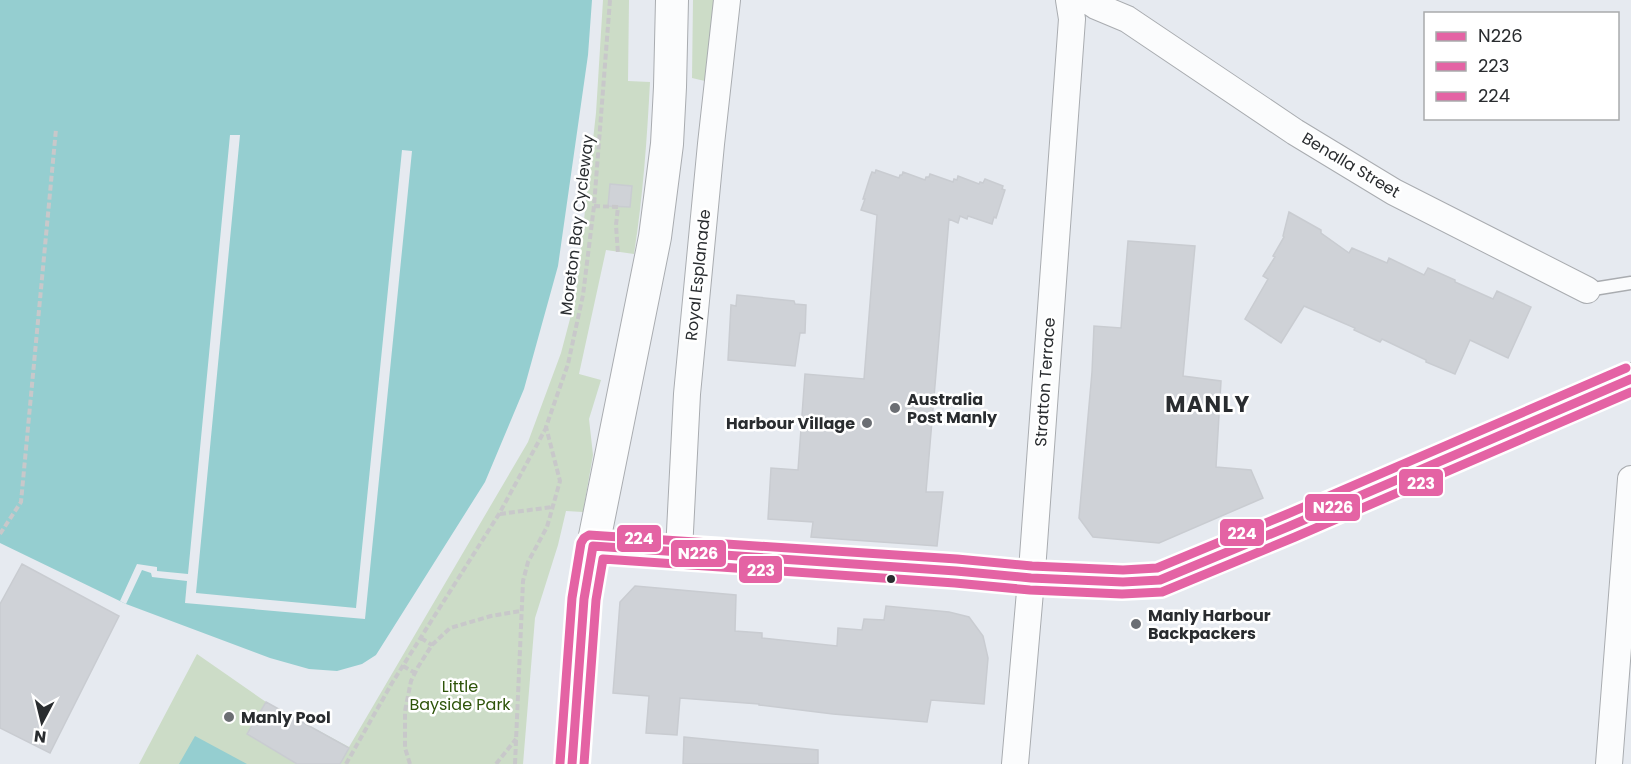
<svg xmlns="http://www.w3.org/2000/svg" width="1631" height="764" viewBox="0 0 1631 764" font-family="Poppins,sans-serif">
	<style>
		.green { fill: #ccdcc7 }
		.water { fill: #95ced0 }
		.pier { fill: #e6eaf0 }
		.building { fill: #cfd2d7; stroke: #c9ccd1; stroke-width: 1.5 }
		.lines { fill: none; stroke-linecap: round; stroke-linejoin: round }
		.service-casing { stroke: #a9acb0; stroke-width: 15 }
		.minor-casing { stroke: #a9acb0; stroke-width: 28 }
		.tertiary-casing { stroke: #a9acb0; stroke-width: 34 }
		.path { stroke: #c8c8ca; stroke-width: 4; stroke-dasharray: 6 3; stroke-linecap: butt }
		.service { stroke: #fbfcfd; stroke-width: 12 }
		.minor { stroke: #fbfcfd; stroke-width: 26 }
		.tertiary { stroke: #fbfcfd; stroke-width: 32 }
		.bus-1-casing { stroke: #fff; stroke-width: 14 }
		.bus-2-casing { stroke: #fff; stroke-width: 14 }
		.bus-3-casing { stroke: #fff; stroke-width: 14 }
		.bus-1 { stroke: #e463a4; stroke-width: 9 }
		.bus-2 { stroke: #e463a4; stroke-width: 9 }
		.bus-3 { stroke: #e463a4; stroke-width: 9 }
		.poi-dot { fill: #6b6e73; stroke: #fff; stroke-width: 2 }
		.bus-dot { fill: #292c2f; stroke: #fff; stroke-width: 2 }
		.labels { text-anchor: middle; dominant-baseline: central; stroke-width: 5; stroke-linejoin: round; paint-order: stroke }
		.street-label { font-size: 16px; fill: #292c2f; stroke: #fff }
		.poi-label { font-size: 16px; font-weight: bold; fill: #292c2f; stroke: #fff; text-anchor: start }
		.park-label { font-size: 16px; fill: #2e540a; stroke: #fff }
		.district-label { font-size: 22px; font-weight: bold; letter-spacing: 1.5px; fill: #292c2f; stroke: #fff }
		.line-badge { stroke: #fff; stroke-width: 2 }
		.badge-label { font-size: 16px; text-anchor: middle; font-weight: bold; fill: #fff }
	</style>
	<rect width="100%" height="100%" fill="#e6eaf0"/>
	<path class="green" d="M603 0H629L628 81 650 82C647 139 643 197 634 254L606 250 579 374 601 380 589 419 593 455 583 512 566 511 558 545 535 618 523 764H139L197 654 266 702 349 747 528 442 561 353 575 300 596 113Z
		M693 0H717L709 82 692 78Z"/>
	<path class="water" d="M0 0H592L588 55 558 266 524 389 485 482 376 655 362 664 337 671 309 669 270 658 126 604 0 543Z
		M195 736 247 764H179Z"/>
	<path class="pier" d="M230 135H240L196 593 356 608 402 150 412 151 365 619 185 603 187 581 152 577 151 573 142 570 126 604 120 601 137 564 157 567V571L188 574Z"/>
	<path class="building" d="M876 170 899 178 900 175H902L903 172 925 180 926 177H929L930 174 953 182 954 179 957 180 958 176 979 184 980 182 983 183 985 179 1003 186 1002 189 1005 190 996 218 994 217 992 224 968 216 967 219 960 216 958 223 949 219 926 492H943L937 546 811 537 813 522 768 519 771 468 798 470 805 374 864 379 877 215 861 210 865 199H863L870 177 872 172 875 173Z
		M610 184 632 186 630 207 608 206Z
		M1289 212 1321 230V233L1349 253 1352 248 1387 263 1389 258 1424 275 1428 268 1455 280V282L1493 299 1497 291 1531 307 1508 358 1470 340 1455 374 1426 362V360L1382 339 1380 342 1354 330 1355 328 1304 306 1281 343 1245 319 1268 279 1263 276 1275 257 1273 256 1284 237 1283 236Z
		M1128 241 1195 246 1183 376 1221 381 1216 467 1251 470 1263 498 1159 543 1093 537 1079 518 1092 372 1094 326 1121 328Z
		M737 295 794 301 795 304 806 305 805 333H800L795 366 728 360 731 305 736 306Z
		M22 564 119 616 50 753 0 728V604Z
		M635 586 736 595 735 631 762 633V638L837 646 838 628 862 630 864 619 884 620 886 606 949 612 969 617 983 636 988 658 984 704 931 700 927 722 833 714 759 705V704L680 698 677 735 646 733 649 696 613 693 620 602Z
		M266 702 349 748 340 764H297L247 734Z
		M684 737 818 750V764H683Z"/>
	<g class="lines">
		<g class="service-casing">
			<path id="service" d="M1587 290 1631 283"/>
		</g>
		<g class="minor-casing">
			<path id="minor" d="M1087 0 1096 6 1127 19 1295 132 1394 192 1587 290
				M679 551 687 394 711 144 727 0
				M1015 764 1033 557 1072 19 1069 0
				M1609 764 1631 479"/>
		</g>
		<g class="tertiary-casing">
			<path id="tertiary" d="M593 546 956 571 1031 578 1123 582 1160 580 1290 526 1631 379
				M572 764 584 599 593 546 655 237 667 144 670 87 672 0"/>
		</g>
		<path class="path" d="M594 206 618 207 616 225 618 254
			M500 514 552 507
			M0 534 21 502 56 129
			M421 638 432 645
			M403 666 415 673
			M346 764 392 683 499 514 546 428
			M410 764 405 748V711L411 681 418 667 432 645 450 628 491 616 521 611
			M496 764 516 739
			M515 764 523 581 528 562 547 527 560 481 546 427 568 364 583 295 594 206 610 0"/>
		<use href="#service" class="service"/>
		<use href="#minor" class="minor"/>
		<use href="#tertiary" class="tertiary"/>
		<g class="bus-1-casing">
			<path id="bus-1" d="M572 764 584 599 593 546 956 571 1031 578 1123 582 1160 580 1290 526 1631 379"/>
		</g>
		<g class="bus-2-casing">
			<path id="bus-2" d="M584 764 596 600 603 559 955 583 1030 590 1122 594 1162 592 1295 537 1631 392"/>
		</g>
		<g class="bus-3-casing">
			<path id="bus-3" d="M560 763 572 598 581 543 584 538 589 535 957 559 1032 566 1123 570 1157 568 1285 515 1626 368"/>
		</g>
		<use href="#bus-1" class="bus-1"/>
		<use href="#bus-2" class="bus-2"/>
		<use href="#bus-3" class="bus-3"/>
	</g>
	<g class="poi-dot">
		<circle cx="895" cy="408" r="6"/>
		<circle cx="867" cy="423" r="6"/>
		<circle cx="1136" cy="624" r="6"/>
		<circle cx="229" cy="717" r="6"/>
	</g>
	<circle class="bus-dot" cx="891" cy="579" r="5"/>
	<g class="labels">
		<g class="street-label">
			<text transform="translate(1351 165) rotate(31)">Benalla Street</text>
			<text transform="translate(577 225) rotate(-83)">Moreton Bay Cycleway</text>
			<text transform="translate(698 275) rotate(-84)">Royal Esplanade</text>
			<text transform="translate(1045 382) rotate(-86)">Stratton Terrace</text>
		</g>
		<g class="poi-label">
			<text x="907" y="399">Australia<tspan x="907" dy="18">Post Manly</tspan></text>
			<text x="855" y="423" text-anchor="end">Harbour Village</text>
			<text x="1148" y="615">Manly Harbour<tspan x="1148" dy="18">Backpackers</tspan></text>
			<text x="241" y="717">Manly Pool</text>
		</g>
		<g class="park-label">
			<text x="460" y="686">Little<tspan x="460" dy="18">Bayside Park</tspan></text>
		</g>
		<g class="district-label">
			<text x="1208" y="404">MANLY</text>
		</g>
	</g>
	<g class="line-badge">
		<rect x="1398" y="468" width="46" height="29" rx="6" fill="#e463a4"/>
		<rect x="1304" y="493" width="57" height="29" rx="6" fill="#e463a4"/>
		<rect x="1219" y="518" width="46" height="29" rx="6" fill="#e463a4"/>
		<rect x="616" y="524" width="46" height="29" rx="6" fill="#e463a4"/>
		<rect x="670" y="539" width="57" height="29" rx="6" fill="#e463a4"/>
		<rect x="738" y="555" width="45" height="29" rx="6" fill="#e463a4"/>
	</g>
	<g class="badge-label">
		<text x="1421" y="489">223</text>
		<text x="1333" y="513">N226</text>
		<text x="1242" y="539">224</text>
		<text x="639" y="544">224</text>
		<text x="698" y="559">N226</text>
		<text x="761" y="576">223</text>
	</g>
	<rect x="1424" y="12" width="195" height="108" fill="#ffffff" stroke="#a9abac" stroke-width="1.5"/>
	<rect x="1436" y="32" width="30" height="9" fill="#e463a4" stroke="#a9abac" stroke-width="1.5"/>
	<text x="1478" y="42" font-size="18" fill="#292c2f">N226</text>
	<rect x="1436" y="62" width="30" height="9" fill="#e463a4" stroke="#a9abac" stroke-width="1.5"/>
	<text x="1478" y="72" font-size="18" fill="#292c2f">223</text>
	<rect x="1436" y="92" width="30" height="9" fill="#e463a4" stroke="#a9abac" stroke-width="1.5"/>
	<text x="1478" y="102" font-size="18" fill="#292c2f">224</text>
	<g transform="translate(42 722) rotate(187)" stroke="#ffffff" stroke-width="4.5" paint-order="stroke">
	<path d="M0-4.5L10 22L0 15L-10 22Z" fill="#292c2f"/>
	<text y="-9" font-size="16" font-weight="bold" text-anchor="middle" fill="#292c2f">N</text>
	</g>
</svg>
